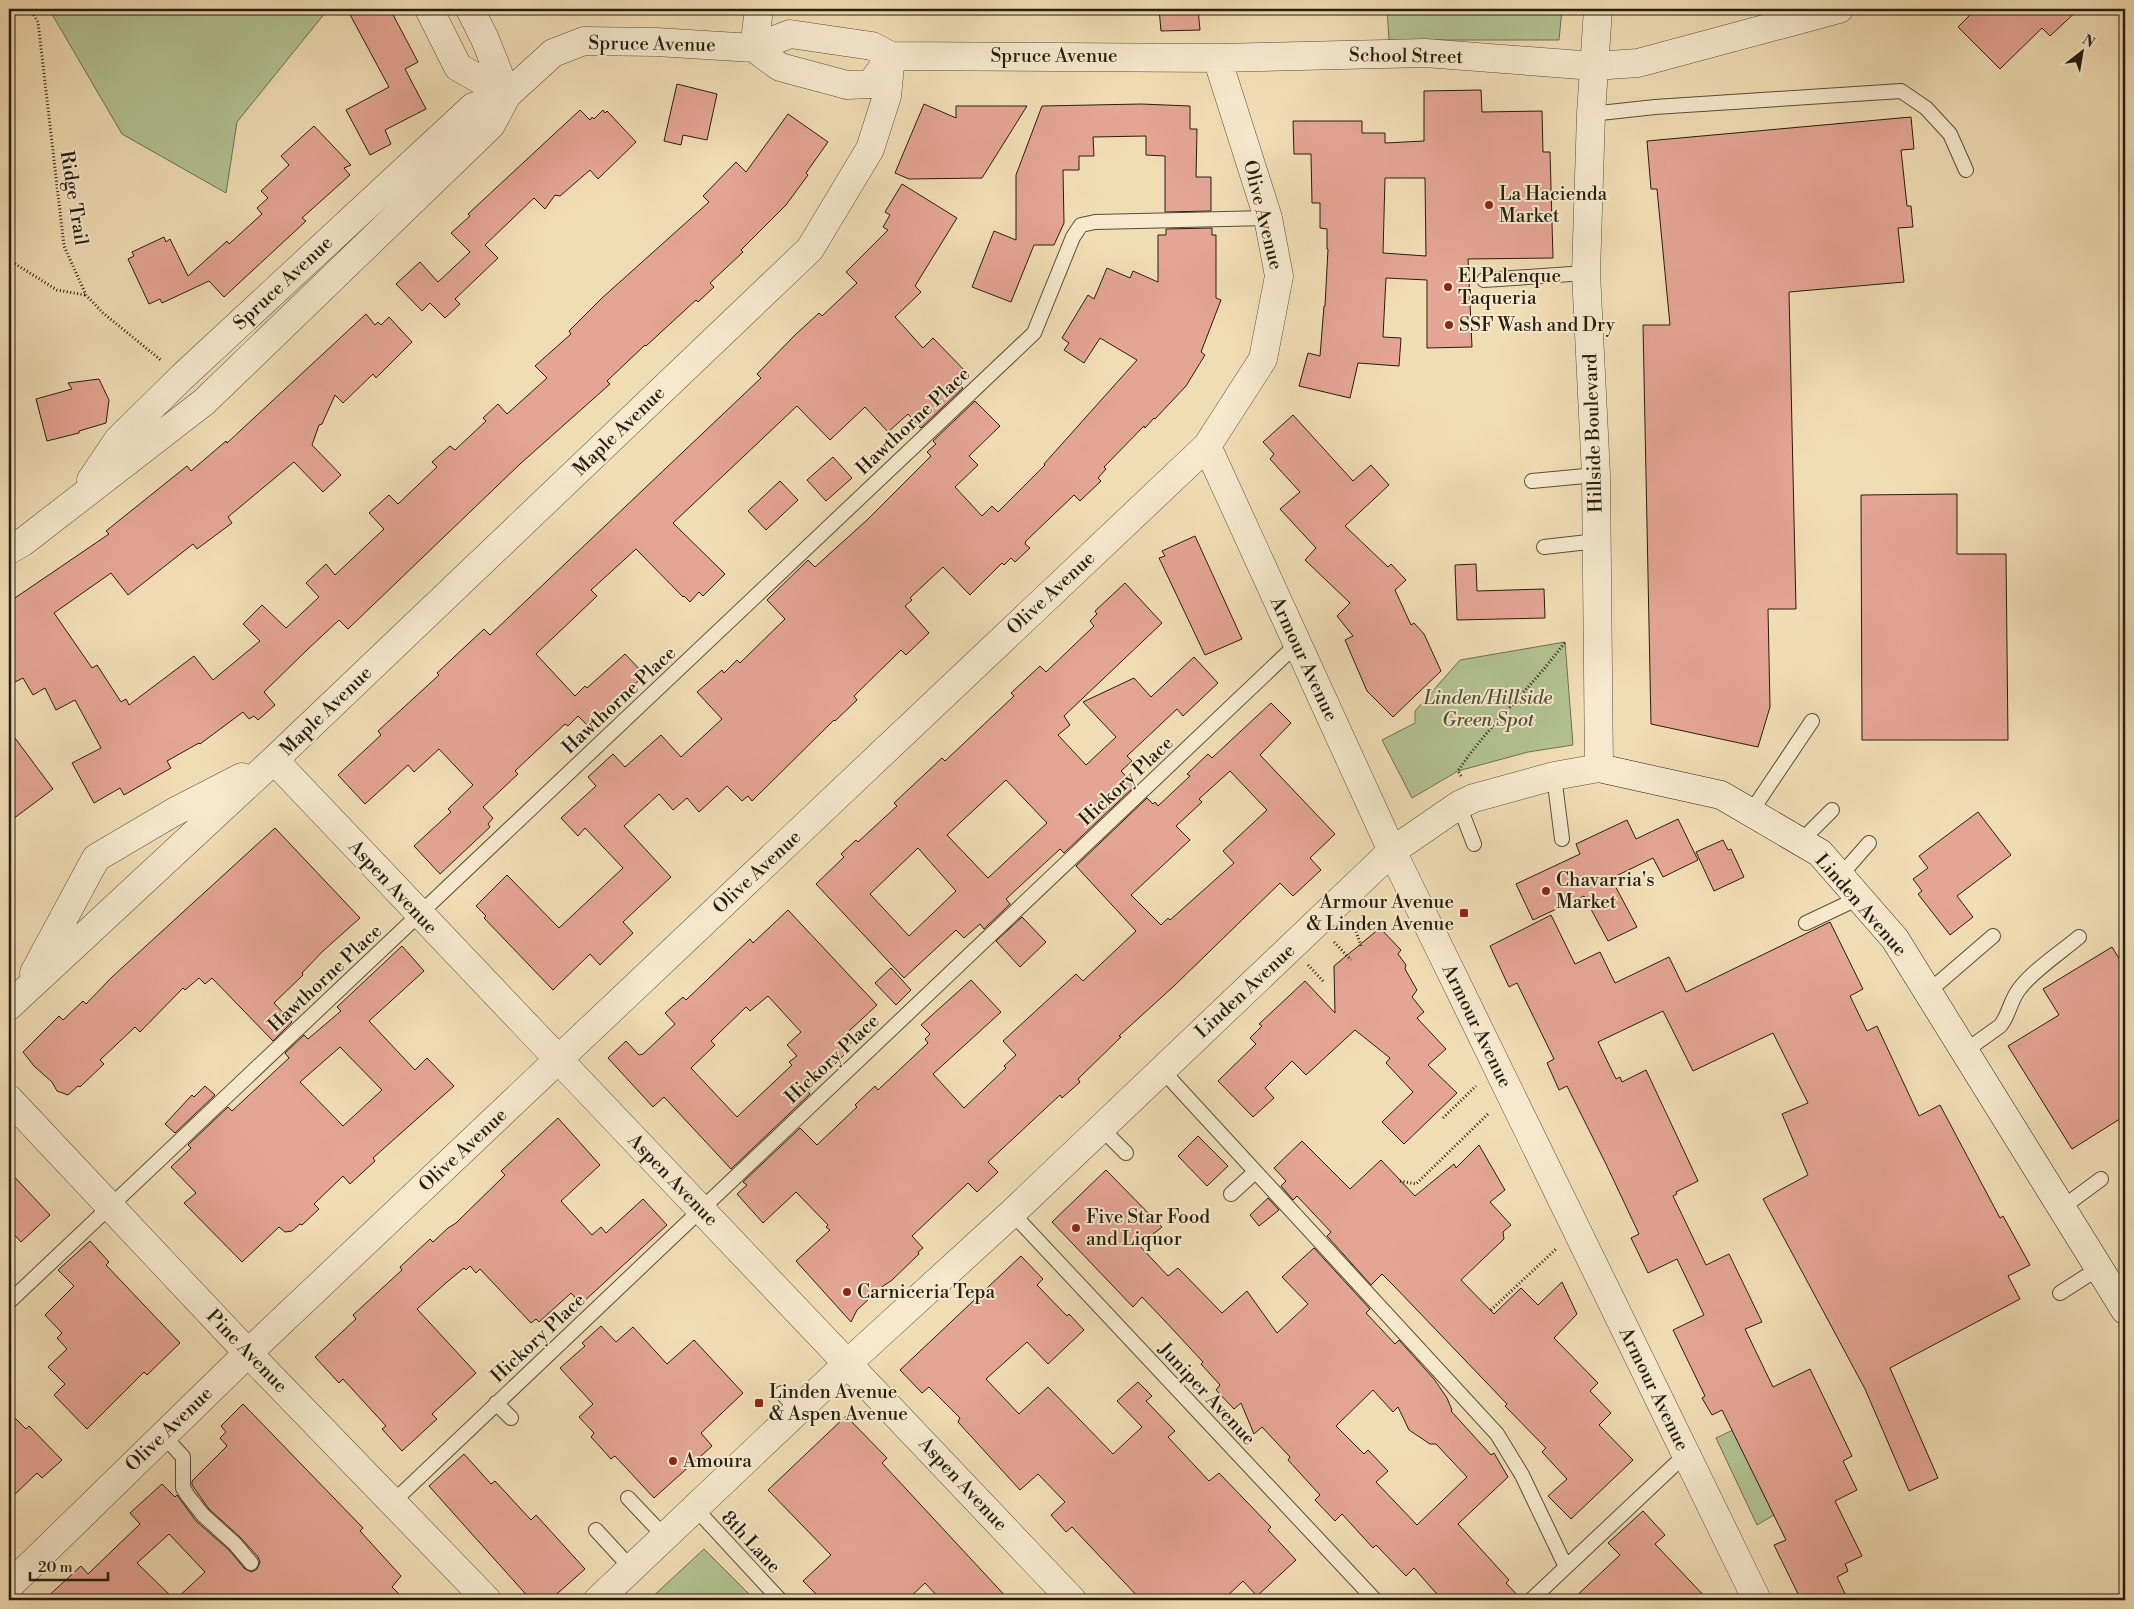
<svg xmlns="http://www.w3.org/2000/svg" width="2134" height="1609" viewBox="0 0 2134 1609" font-family="'Libre Bodoni',serif">
	<style>
		.green { fill: #b3c292; stroke: #6d7051 }
		.building { fill: #e4a594; stroke: #271d10; fill-rule: evenodd }
		.lines { fill: none; stroke-linecap: round; stroke-linejoin: round }
		.service-casing { stroke: #5a4d39; stroke-width: 16 }
		.minor-casing { stroke: #5a4d39; stroke-width: 29 }
		.tertiary-casing { stroke: #5a4d39; stroke-width: 29 }
		.secondary-casing { stroke: #271d10; stroke-width: 29 }
		.path { stroke: #271d10; stroke-width: 3; stroke-dasharray: 1 2.5; stroke-linecap: butt }
		.service { stroke: #f6e9ce; stroke-width: 14 }
		.minor { stroke: #f6e9ce; stroke-width: 28 }
		.tertiary { stroke: #f6e9ce; stroke-width: 28 }
		.secondary { stroke: #f6e9ce; stroke-width: 28 }
		.poi-dot { fill: #8f2418; stroke: #f6e9ce; stroke-width: 2 }
		.labels { text-anchor: middle; dominant-baseline: central; stroke-width: 4; stroke-linejoin: round; paint-order: stroke }
		.street-label { font-size: 19px; fill: #271d10; stroke: #f6e9ce }
		.poi-label { font-size: 19px; fill: #271d10; stroke: #f6e9ce; text-anchor: start }
		.park-label { font-size: 19px; font-style: italic; fill: #514f37; stroke: #f6e9ce }
	</style>
	<rect width="100%" height="100%" fill="#f1ddb4"/>
	<filter id="stains"><feTurbulence type="fractalNoise" baseFrequency=".004" numOctaves="4"/><feColorMatrix values="0 0 0 0 .2 0 0 0 0 .09 0 0 0 0 .02 0 0 0 .5 -.17"/></filter>
	<radialGradient id="worn" r=".72"><stop offset=".6" stop-color="#630" stop-opacity="0"/><stop offset="1" stop-color="#630" stop-opacity=".3"/></radialGradient>
	<path class="green" d="M49 9H322L325 13 237 122 226 193 122 134Z
		M1387 9H1562L1559 40H1389Z
		M1565 642 1573 745 1528 752 1458 771 1412 798 1382 740 1415 723V711L1460 660Z
		M1733 1430 1774 1515 1757 1525 1716 1438Z
		M704 1549 755 1600H649Z"/>
	<path class="building" d="M347 9H390L418 62 405 69 426 109 385 130 391 144 370 155 346 110 389 87Z
		M1159 9H1198L1200 30 1161 31Z
		M1976 9H2079L2050 36 2042 28 2000 69 1958 27Z
		M677 84 717 94 707 140 683 135 681 145 664 141Z
		M1481 90 1482 112 1542 111 1543 152H1550L1553 258 1468 259 1472 347 1427 348V280L1386 278 1383 337 1401 338 1399 366 1358 363 1350 398 1299 386 1308 353 1320 356 1324 306H1325L1328 249H1327V229L1320 228V203H1312L1311 154H1294L1293 121H1362V133H1385V143L1424 141V91ZM1385 178H1425L1426 256 1383 253Z
		M924 104 956 118V106H1027L982 178 909 179 895 173Z
		M1141 104 1190 106V129H1197L1196 177H1211V211L1165 212V156L1146 155V136L1093 137 1094 156H1079V170H1063L1064 223 1054 245H1034L1011 302 972 287 994 231 1016 240V175L1042 106Z
		M580 110 590 120 592 117 594 119 603 110 605 113 607 111 636 142 598 179 590 170 560 196 555 195 545 209 534 198 485 245 498 258 455 299 460 304 445 318 430 303 422 311 396 284 420 262 438 282 470 252 451 233 470 216 468 214Z
		M788 114 828 142 806 173 808 175 786 205 741 250 743 252 710 283 714 287 698 302 696 300 646 346 645 345 607 381 610 384 520 464 348 629 339 620 307 650 264 692 275 705 258 720 254 716 249 719 243 712 200 744 199 743 167 761 171 768 124 795 120 788 94 803 72 763 101 748 75 700 56 710 45 688 33 695 23 678 9 685V602L109 534 106 531 187 466 191 471 226 441 227 443 366 314 375 325 378 322 381 325 389 317 412 342 376 378 373 374 343 403 335 395 322 424 319 425 312 445 341 475 323 492 294 462 228 517 232 523 197 549 193 544 128 595 111 573 54 613 92 668 97 665 121 702 126 699 129 705 194 656 213 680 260 641 243 624 262 605 286 628 319 597 306 583 326 564 335 575 384 529 369 513 389 495 398 504 437 467 432 462 450 446 455 450 486 421 483 418 498 404 507 414 547 378 535 366 571 334 569 331 602 298 709 202 703 196 736 162 746 172Z
		M1911 117 1914 149 1901 150 1907 206H1911L1913 227 1898 228 1904 282 1789 292 1796 609H1768L1770 707 1758 747 1651 724 1643 325H1670L1657 189H1651L1647 141Z
		M314 126 351 165 344 168 350 175 302 218 306 221 224 297 209 281 162 303 160 299 149 304 128 259 134 256 132 252 164 237 166 242 170 239 188 276 227 241 229 244 262 214 257 208 268 198 261 191 289 165 281 156Z
		M902 184 957 218 915 286 921 292 895 317 923 348 933 338 968 374 958 384 963 388 921 428 908 414 888 432 865 407 830 440 797 406 673 523 725 574 703 596 699 592 690 602 684 596 683 597 636 549 591 590 597 596 536 654 575 696 585 686 587 688 625 654 645 675 627 691 626 690 589 727 578 716 568 726 565 724 515 771 518 774 483 807 493 818 488 824 490 827 440 874 414 846 451 812 448 809 473 785 439 749 414 772 408 765 365 804 338 775 381 735 378 731 439 675 437 673 484 629 490 635 761 378 757 374 795 335 819 313 822 316 857 283 846 272 888 230 883 227 890 215 885 212Z
		M1212 228V235H1216V298L1221 300 1201 352 1205 355 1186 386 1155 419 1154 418 1145 428 1144 426 1104 467 1106 469 1098 478 1101 481 1080 501 1074 495 1026 541 1025 544 1030 548 1015 562 1011 558 1004 565 1002 563 970 595 943 567 910 598 912 600 905 606 929 633 906 655 901 650 854 696 857 700 835 721 834 720 752 801 748 796 742 801 727 786 699 812 687 798 673 810 659 794 624 826 671 877 623 922 633 933 600 965 590 954 553 990 484 918 486 916 476 906 507 875 559 928 623 868 585 828 578 836 561 818 596 786 588 777 613 754 625 767 661 735 681 757 722 719 697 692 722 670 724 673 737 660 740 663 785 619 767 600 808 560 815 567 867 520 931 456 927 452 936 444 933 441 975 401 1000 426 969 456 978 465 955 487 982 516 992 506 998 512 1045 465 1044 464 1137 360 1100 338 1084 363 1064 350 1069 343 1062 338 1088 295 1094 299 1107 268 1130 278 1133 271 1158 282V235H1166V229Z
		M99 379 109 400 106 423 79 431V433L47 441 36 399 72 389 68 383Z
		M1293 415 1353 481 1371 465 1389 485 1345 526 1388 567 1391 564 1406 580 1395 590 1411 625 1414 623 1424 634 1441 671 1393 717 1367 691 1345 640 1353 636 1337 616 1350 603 1305 560 1316 548 1280 509 1300 492 1270 459 1274 454 1263 442Z
		M833 457 852 478 826 501 807 480Z
		M780 481 798 500 766 530 748 511Z
		M1957 494V554H2006L2008 740H1862L1861 495Z
		M1195 536 1242 639 1205 655 1159 558 1165 556 1162 551Z
		M1476 564 1477 591 1544 589 1545 618 1457 620 1455 565Z
		M1125 583 1162 623 1064 716 1070 725 1058 735 1086 765 1116 737 1083 702 1134 678 1151 697 1194 657 1218 683 1183 716 1177 709 1127 756 1132 761 1121 771 1135 786 1064 853 1060 849 1006 899 1010 904 984 929 980 924 964 938 956 930 904 978 816 884 844 857 841 854 856 840 858 842 897 806 894 803 942 758 945 761 1014 696 1011 693 1040 666 1046 672 1094 626 1090 621 1097 614 1095 611ZM1006 780 1047 823 988 878 947 835ZM918 848 956 891 909 936 870 894Z
		M1271 703 1291 723 1260 755 1335 834 1310 858 1321 870 1293 896 1280 883 1174 986 1119 1036 1121 1037 1078 1079 1080 1082 1062 1098 1060 1095 988 1162 998 1172 977 1192 968 1183 912 1236 923 1248 918 1252 919 1254 891 1281 883 1286 857 1310 851 1322 796 1261 830 1230 826 1227 828 1225 796 1192 763 1223 737 1194 747 1185 743 1182 800 1128 817 1145 857 1107 855 1105 875 1086 878 1090 928 1043 925 1039 930 1034 921 1025 971 980 1001 1012 933 1074 964 1108 1006 1068 1004 1066 1016 1055 1003 1041 1076 974 1083 981 1136 931 1076 866 1147 798 1153 804 1155 802 1158 806 1190 776 1187 774 1208 754 1212 758ZM1230 771 1267 810 1223 851 1234 863 1170 920 1168 918 1161 925 1131 895 1190 840 1176 826 1202 802 1199 799Z
		M9 730 53 789 9 822Z
		M1978 812 2011 855 1957 896 1973 917 1950 935 1918 894 1922 891 1913 879 1928 868 1919 856Z
		M1678 819 1698 860 1663 877 1653 858 1616 876 1618 879 1613 882 1637 927 1608 941 1584 896 1533 920 1516 884 1580 854 1576 844 1627 820 1636 839Z
		M275 828 360 918 323 951 302 973 303 975 274 1003 292 1022 273 1041 212 978 205 984 199 978 185 990 183 988 140 1032 135 1027 100 1060 104 1064 80 1087 78 1086 68 1095 57 1091 52 1082 34 1066 23 1052 59 1016 63 1020 83 1001 86 1004 112 977Z
		M1723 840 1728 850 1731 849 1744 877 1714 891 1696 852Z
		M788 910 877 1005 848 1032 855 1039 847 1046 849 1050 808 1091 810 1094 731 1169 664 1097 653 1107 608 1058 626 1041 639 1055 643 1054 675 1024 665 1013 683 997 686 1000 750 939 753 943ZM768 996 801 1032 787 1045 797 1056 789 1062 792 1065 737 1117 691 1068 715 1045 711 1041 718 1034 746 1007 750 1011Z
		M1551 915 1575 964 1600 952 1615 983 1669 957 1686 992 1830 922 1863 989 1850 996 1867 1031 1877 1026 1919 1116 1940 1105 2000 1218 2003 1216 2030 1265 2008 1276 2020 1299 1890 1368 1938 1478 1909 1491 1865 1389 1763 1199 1808 1175 1782 1114 1808 1103 1773 1033 1693 1071 1663 1011 1598 1042 1616 1079 1620 1077 1622 1082 1646 1070 1698 1181 1676 1192 1677 1194 1673 1196 1706 1265 1729 1254 1762 1322 1745 1329 1773 1387 1810 1369 1852 1456 1843 1461 1857 1490 1835 1501 1862 1556 1845 1564 1848 1571 1837 1577 1848 1600H1801L1774 1545 1786 1540 1722 1410 1712 1415 1702 1398 1705 1396 1673 1330 1704 1315 1677 1259 1648 1273 1631 1238 1639 1234 1606 1164 1567 1086 1559 1090 1547 1063 1554 1059 1517 983 1509 987 1490 946Z
		M1022 917 1046 942 1020 967 996 941Z
		M1380 928 1401 950 1398 954 1406 965 1405 969 1417 990 1412 997 1424 1012 1417 1018 1446 1049 1428 1065 1457 1093 1404 1144 1382 1122 1413 1092 1386 1063 1390 1058 1355 1030 1306 1075 1292 1061 1265 1088 1274 1098 1253 1117 1218 1081 1256 1044 1250 1038 1262 1026 1259 1024 1305 981 1335 1013 1334 966Z
		M402 946 424 971 369 1021 415 1070 427 1058 454 1086 373 1158 375 1161 350 1184 343 1176 314 1204 319 1209 302 1225 300 1224 292 1231 285 1232 279 1227 242 1262 184 1203 196 1193 171 1167 191 1148 188 1145 228 1107 232 1111 289 1058 285 1053 304 1035 308 1039 341 1011 337 1007ZM340 1047 382 1090 343 1126 300 1082Z
		M2112 947 2125 968V1111L2123 1117 2072 1149 2008 1046 2059 1015 2043 989Z
		M891 968 911 990 896 1005 875 983Z
		M205 1086 215 1095 175 1133 165 1124 192 1095 194 1097Z
		M558 1118 600 1165 561 1201 592 1235 601 1227 606 1233 643 1199 667 1225 581 1304 571 1293 539 1322 536 1319 531 1323 480 1269 476 1273 470 1266 466 1270 464 1268 447 1282 417 1309 476 1373 432 1414 437 1419 402 1451 382 1429 386 1426 343 1379 339 1383 315 1357 356 1319 353 1315 402 1270 400 1267 430 1239 433 1242 448 1228 456 1223 505 1175 501 1171Z
		M1198 1136 1228 1166 1207 1186 1178 1156Z
		M1302 1141 1350 1189 1381 1160 1415 1196 1454 1164 1456 1168 1479 1145 1505 1190 1490 1202 1511 1225 1503 1232 1504 1239 1461 1280 1494 1314 1521 1288 1538 1305 1562 1282 1577 1314 1554 1338 1598 1383 1590 1391 1611 1413 1599 1425 1633 1460 1571 1519 1548 1496 1567 1479 1542 1452 1546 1448 1505 1406 1507 1404 1394 1286 1382 1274 1371 1285 1327 1236 1331 1232 1297 1196 1293 1200 1281 1186 1286 1181 1274 1168Z
		M1106 1170 1162 1227 1139 1245 1168 1276 1178 1268 1222 1313 1247 1291 1277 1333 1308 1304 1282 1277 1314 1248 1370 1309 1366 1313 1395 1344 1399 1340 1434 1379 1447 1398 1452 1410 1451 1411 1491 1455 1494 1453 1508 1477 1458 1524 1509 1580 1506 1583 1522 1600H1442L1414 1568 1406 1576 1376 1545 1373 1548 1342 1514 1335 1521 1315 1500 1320 1495 1288 1460 1290 1457 1262 1427 1254 1434 1241 1403 1234 1409 1216 1390 1220 1385 1201 1364 1203 1362 1164 1320 1142 1297 1133 1307 1052 1222ZM1373 1390 1393 1412 1398 1407 1409 1430 1430 1444H1436L1467 1477 1417 1525 1376 1482 1388 1471 1368 1450 1364 1454 1336 1426Z
		M9 1171 50 1215 21 1242 9 1229Z
		M1268 1198 1279 1210 1259 1226 1250 1215Z
		M90 1241 109 1262 106 1265 180 1343 147 1375 144 1372 87 1429 54 1395 65 1384 48 1367 67 1349 57 1338 62 1333 45 1315 74 1286 58 1270Z
		M1021 1256 1043 1279 1037 1285 1067 1316 1069 1314 1084 1330 1048 1364 1027 1342 986 1379 1019 1414 1048 1387 1113 1454 1142 1427 1117 1401 1138 1382 1152 1396 1146 1401 1175 1431 1168 1437 1209 1481 1219 1473 1271 1527 1268 1530 1296 1560 1257 1596 1243 1581 1223 1600H1141L1072 1527 1066 1532 1051 1515 1065 1502 1038 1474 1020 1490 958 1422 960 1418 929 1387 922 1393 900 1370Z
		M601 1326 616 1342 633 1327 667 1364 694 1340 743 1393 701 1433 712 1446 654 1498 615 1456 611 1459 591 1437 594 1433 579 1417 593 1404 560 1368 585 1346 582 1343Z
		M243 1404 363 1528 360 1531 401 1576 392 1587 405 1600H175L205 1572 169 1534 137 1563 175 1600H44L81 1566 88 1574 140 1524 130 1513 162 1484 175 1497 177 1495 196 1521 229 1550 245 1569 252 1572 257 1569 260 1562 258 1557 241 1538 209 1509 192 1485V1481L227 1446 220 1438 226 1432 221 1426Z
		M9 1412 26 1429 29 1426 62 1460 42 1478 37 1473 9 1500Z
		M846 1416 887 1458 882 1463 1009 1600H941L925 1583 907 1600H822L803 1581 831 1555 768 1490Z
		M464 1454 491 1484 495 1481 531 1520 536 1515 585 1569 550 1600H531L429 1486Z
		M1643 1511 1665 1535 1655 1544 1708 1600H1572L1620 1555 1608 1543Z"/>
	<g class="lines">
		<g class="service-casing">
			<path id="service" d="M1591 114 1655 107 1901 91 1926 108 1950 134 1966 170
				M1484 280 1586 273
				M1532 481 1596 475
				M1544 547 1597 541
				M1554 776 1562 839
				M1459 805 1474 844
				M1751 812 1812 721
				M1801 841 1832 810
				M1840 876 1869 843
				M1806 923 1859 898
				M1928 992 1993 936
				M1965 1051 2000 1026C2009 1016 2010 1000 2020 988 2035 969 2060 953 2079 937
				M1162 1070 1497 1434 1522 1475 1566 1567
				M1101 1128 1126 1153
				M1231 1194 1255 1172
				M2063 1207 2101 1179
				M1012 1213 1375 1600
				M2060 1293 2099 1268
				M9 1302 1034 333 1073 237 1081 225 1095 222 1268 218
				M782 1393 798 1411
				M496 1403 511 1418
				M163 1435 183 1457V1488L188 1496 203 1515 235 1544 251 1563
				M628 1498 665 1537
				M393 1502 1297 644
				M695 1508 780 1600
				M596 1530 631 1568
				M1531 1600 1686 1454"/>
		</g>
		<g class="minor-casing">
			<path id="minor" d="M429 9 458 67 507 95
				M470 9 485 39 507 95
				M754 48 780 67 847 85 871 84 891 56
				M754 48 759 9
				M1207 446 1392 851 1757 1600
				M91 480 118 440 182 377 473 107 507 95
				M9 550 23 542 204 402 491 125 507 95 553 53 584 41 656 42 754 48 790 34 872 46 891 56 1217 58 1425 53 1594 66 1638 63 1839 9
				M274 760C539 1041 807 1319 1072 1600
				M34 973 96 858 174 812 242 777
				M9 1006 274 760 810 249 870 149 887 96 891 56
				M9 1099 248 1353 487 1600
				M9 1586 248 1353 1207 446 1263 359 1279 276 1268 218 1217 58"/>
		</g>
		<g class="tertiary-casing">
			<path id="tertiary" d="M598 1600 848 1363 1012 1213 1392 851 1459 805 1474 798 1554 776 1599 768 1596 475 1586 273 1591 114 1598 9"/>
		</g>
		<g class="secondary-casing">
			<path id="secondary" d="M1599 768 1721 795 1820 853 1895 939 2125 1310"/>
		</g>
		<path class="path" d="M30 9 38 22 64 246 86 295 103 313 162 361
			M9 260 57 290 85 295
			M1461 776 1458 771C1489 724 1532 688 1565 642
			M1354 925 1361 946
			M1334 942 1351 960
			M1308 965 1323 981
			M1443 1118 1476 1086
			M1400 1181 1416 1184 1489 1113
			M1491 1310 1556 1249"/>
		<use href="#service" class="service"/>
		<use href="#minor" class="minor"/>
		<use href="#tertiary" class="tertiary"/>
		<use href="#secondary" class="secondary"/>
	</g>
	<g class="poi-dot">
		<circle cx="1489" cy="205" r="5"/>
		<circle cx="1448" cy="287" r="5"/>
		<circle cx="1449" cy="325" r="5"/>
		<circle cx="1546" cy="891" r="5"/>
		<rect x="1459" y="908" width="10" height="10" rx="2.5"/>
		<circle cx="1076" cy="1228" r="5"/>
		<circle cx="847" cy="1292" r="5"/>
		<rect x="754" y="1398" width="10" height="10" rx="2.5"/>
		<circle cx="673" cy="1461" r="5"/>
	</g>
	<g class="labels">
		<g class="street-label">
			<text transform="translate(652 44) rotate(1)">Spruce Avenue</text>
			<text x="1054" y="56">Spruce Avenue</text>
			<text transform="translate(1406 56) rotate(1)">School Street</text>
			<text transform="translate(74 198) rotate(81)">Ridge Trail</text>
			<text transform="translate(1263 215) rotate(76)">Olive Avenue</text>
			<text transform="translate(283 283) rotate(-43)">Spruce Avenue</text>
			<text transform="translate(913 421) rotate(-43)">Hawthorne Place</text>
			<text transform="translate(619 431) rotate(-44)">Maple Avenue</text>
			<text transform="translate(1593 433) rotate(-92)">Hillside Boulevard</text>
			<text transform="translate(1051 593) rotate(-43)">Olive Avenue</text>
			<text transform="translate(1304 659) rotate(65)">Armour Avenue</text>
			<text transform="translate(619 700) rotate(-43)">Hawthorne Place</text>
			<text transform="translate(326 711) rotate(-44)">Maple Avenue</text>
			<text transform="translate(1126 781) rotate(-43)">Hickory Place</text>
			<text transform="translate(757 872) rotate(-43)">Olive Avenue</text>
			<text transform="translate(393 887) rotate(47)">Aspen Avenue</text>
			<text transform="translate(1861 905) rotate(49)">Linden Avenue</text>
			<text transform="translate(325 978) rotate(-43)">Hawthorne Place</text>
			<text transform="translate(1245 991) rotate(-43)">Linden Avenue</text>
			<text transform="translate(1477 1026) rotate(64)">Armour Avenue</text>
			<text transform="translate(832 1059) rotate(-43)">Hickory Place</text>
			<text transform="translate(463 1150) rotate(-43)">Olive Avenue</text>
			<text transform="translate(673 1180) rotate(46)">Aspen Avenue</text>
			<text transform="translate(538 1338) rotate(-43)">Hickory Place</text>
			<text transform="translate(247 1351) rotate(46)">Pine Avenue</text>
			<text transform="translate(1654 1389) rotate(64)">Armour Avenue</text>
			<text transform="translate(1207 1394) rotate(47)">Juniper Avenue</text>
			<text transform="translate(169 1429) rotate(-44)">Olive Avenue</text>
			<text transform="translate(963 1484) rotate(47)">Aspen Avenue</text>
			<text transform="translate(751 1542) rotate(47)">8th Lane</text>
		</g>
		<g class="poi-label">
			<text x="1499" y="194">La Hacienda<tspan x="1499" dy="22">Market</tspan></text>
			<text x="1458" y="276">El Palenque<tspan x="1458" dy="22">Taqueria</tspan></text>
			<text x="1459" y="325">SSF Wash and Dry</text>
			<text x="1556" y="880">Chavarria's<tspan x="1556" dy="22">Market</tspan></text>
			<text x="1454" y="902" text-anchor="end">Armour Avenue<tspan x="1454" dy="22">&amp; Linden Avenue</tspan></text>
			<text x="1086" y="1217">Five Star Food<tspan x="1086" dy="22">and Liquor</tspan></text>
			<text x="857" y="1292">Carniceria Tepa</text>
			<text x="769" y="1392">Linden Avenue<tspan x="769" dy="22">&amp; Aspen Avenue</tspan></text>
			<text x="683" y="1461">Amoura</text>
		</g>
		<g class="park-label">
			<text x="1488" y="698">Linden/Hillside<tspan x="1488" dy="22">Green Spot</tspan></text>
		</g>
	</g>
	<rect width="2134" height="1609" fill="none" stroke="#f1ddb4" stroke-width="30"/>
	<rect x="10" y="10" width="2114" height="1589" fill="none" stroke="#271d10" stroke-width="2.5"/>
	<rect x="15" y="15" width="2104" height="1579" fill="none" stroke="#271d10"/>
	<g transform="translate(2082 52) rotate(31)" stroke="#f6e9ce" stroke-width="4" paint-order="stroke">
	<path d="M0-4L9 19L0 12L-9 19Z" fill="#271d10"/>
	<text y="-8" font-size="14" font-weight="bold" text-anchor="middle" fill="#271d10">N</text>
	</g>
	<path d="M30 1572v8h78v-8" fill="none" stroke="#271d10" stroke-width="2.5"/>
	<text x="38" y="1572" font-size="15" fill="#271d10" stroke="#f6e9ce" stroke-width="4" paint-order="stroke">20 m</text>
	<rect width="100%" height="100%" filter="url(#stains)"/>
	<rect width="100%" height="100%" fill="url(#worn)"/>
</svg>
